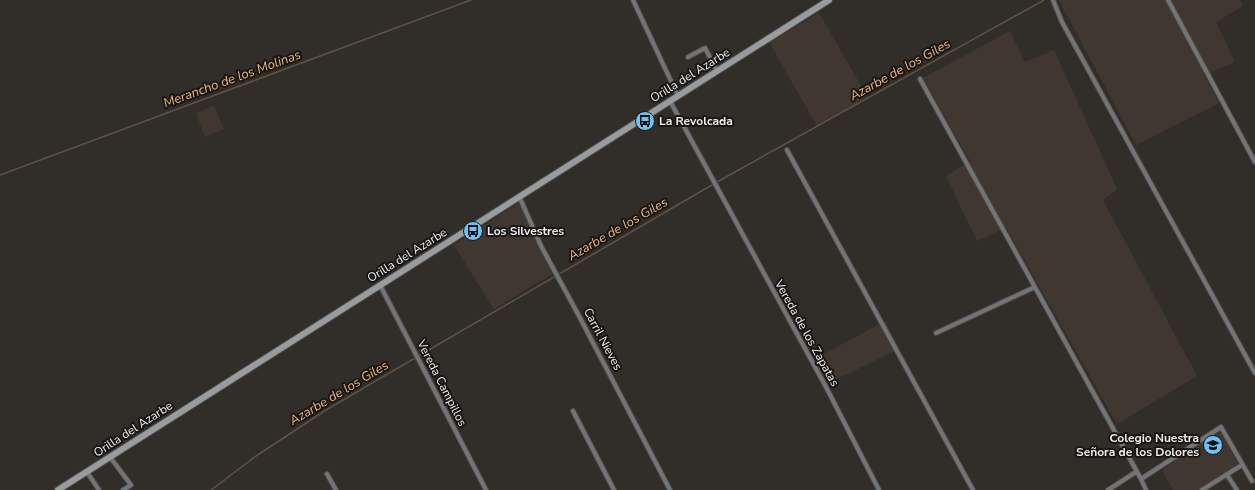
<svg xmlns="http://www.w3.org/2000/svg" width="1255" height="490" viewBox="0 0 1255 490" font-family="'Nunito Sans',sans-serif">
	<style>
		.built { fill: #403830 }
		.lines { fill: none; stroke-linecap: round; stroke-linejoin: round }
		.stream { stroke: #5e5146; stroke-width: 1.5 }
		.street-casing { stroke: #4c4945; stroke-width: 6 }
		.secondary-casing { stroke: #4c4945; stroke-width: 8 }
		.street { stroke: #727476; stroke-width: 4 }
		.secondary { stroke: #989c9e; stroke-width: 6 }
		.labels { text-anchor: middle; dominant-baseline: central; stroke-width: 4; stroke-linejoin: round; paint-order: stroke }
		.street-label { font-size: 12px; fill: #f0edeb; stroke: #181615 }
		.poi-label { font-size: 12px; font-weight: bold; fill: #f0edeb; stroke: #181615; text-anchor: start }
		.water-label { font-size: 13px; font-style: italic; fill: #f4b77a; stroke: #181615 }
	</style>
	<rect width="100%" height="100%" fill="#312e2a"/>
	<path class="built" d="M1059 0H1240L1243 6 1216 22 1235 62 1204 75 1219 103 1136 145Z
		M819 13 868 98 817 126 769 42Z
		M1010 31 1025 62 1054 50 1117 189 1103 200 1197 376 1117 424 1006 227 977 241 946 176 970 161 923 78Z
		M214 106 224 129 205 137 196 113Z
		M519 203 552 274 494 309 454 245Z
		M885 321 899 349 826 384 813 360Z
		M1220 431 1239 465 1199 490H1173L1162 470 1174 462V460Z"/>
	<g class="lines">
		<path class="stream" d="M0 175 471 0
			M211 490 256 456 326 410 717 182 1044 0"/>
		<g class="street-casing">
			<path id="street" d="M633 0 678 96
				M1053 0 1062 22 1255 373
				M1168 0 1255 162
				M688 57 705 48 717 71
				M920 79 1141 479
				M670 101 826 387 879 490
				M787 150 973 490
				M519 196 541 246 579 316 670 490
				M380 285 486 490
				M936 333 1035 287
				M573 411 614 490
				M110 457 131 485 123 490
				M87 472 99 490
				M327 474 336 490
				M1227 475 1237 490
				M1108 490 1136 472
				M1146 490 1141 479 1221 427 1252 481
				M1202 490 1242 465"/>
		</g>
		<g class="secondary-casing">
			<path id="secondary" d="M58 490 829 0"/>
		</g>
		<use href="#street" class="street"/>
		<use href="#secondary" class="secondary"/>
	</g>
	<defs>
		<g id="bus-disc" transform="scale(1)"><circle r="9.5" fill="#6dc2f3" stroke="#181615"/><path d="M-5-6H5V4H4V6H2V4H-2V6H-4V4H-5ZM-3.5-4V0h7V-4ZM-3.5 1.2v1.5H-2V1.2ZM2 1.2v1.5H3.5V1.2Z" fill="#111"/></g>
		<g id="school-disc" transform="scale(1)"><circle r="9.5" fill="#6dc2f3" stroke="#181615"/><path d="M0-5L7-2L0 1L-7-2ZM-4 1L0 2.5L4 1V4Q0 6-4 4Z" fill="#111"/></g>
	</defs>
	<g fill-rule="evenodd">
		<use href="#bus-disc" x="645" y="121"/>
		<use href="#bus-disc" x="473" y="231"/>
		<use href="#school-disc" x="1213" y="445"/>
	</g>
	<g class="labels">
		<g class="street-label">
			<text transform="translate(690 75) rotate(-32)">Orilla del Azarbe</text>
			<text transform="translate(407 255) rotate(-32)">Orilla del Azarbe</text>
			<text transform="translate(807 333) rotate(61)">Vereda de los Zapatas</text>
			<text transform="translate(603 339) rotate(62)">Carril Nieves</text>
			<text transform="translate(442 383) rotate(63)">Vereda Campillos</text>
			<text transform="translate(133 429) rotate(-33)">Orilla del Azarbe</text>
		</g>
		<g class="poi-label">
			<text x="659" y="121">La Revolcada</text>
			<text x="487" y="231">Los Silvestres</text>
			<text x="1199" y="438" text-anchor="end">Colegio Nuestra<tspan x="1199" dy="14">Señora de los Dolores</tspan></text>
		</g>
		<g class="water-label">
			<text transform="translate(900 70) rotate(-29)">Azarbe de los Giles</text>
			<text transform="translate(232 79) rotate(-20)">Merancho de los Molinas</text>
			<text transform="translate(618 229) rotate(-30)">Azarbe de los Giles</text>
			<text transform="translate(339 393) rotate(-31)">Azarbe de los Giles</text>
		</g>
	</g>
</svg>
